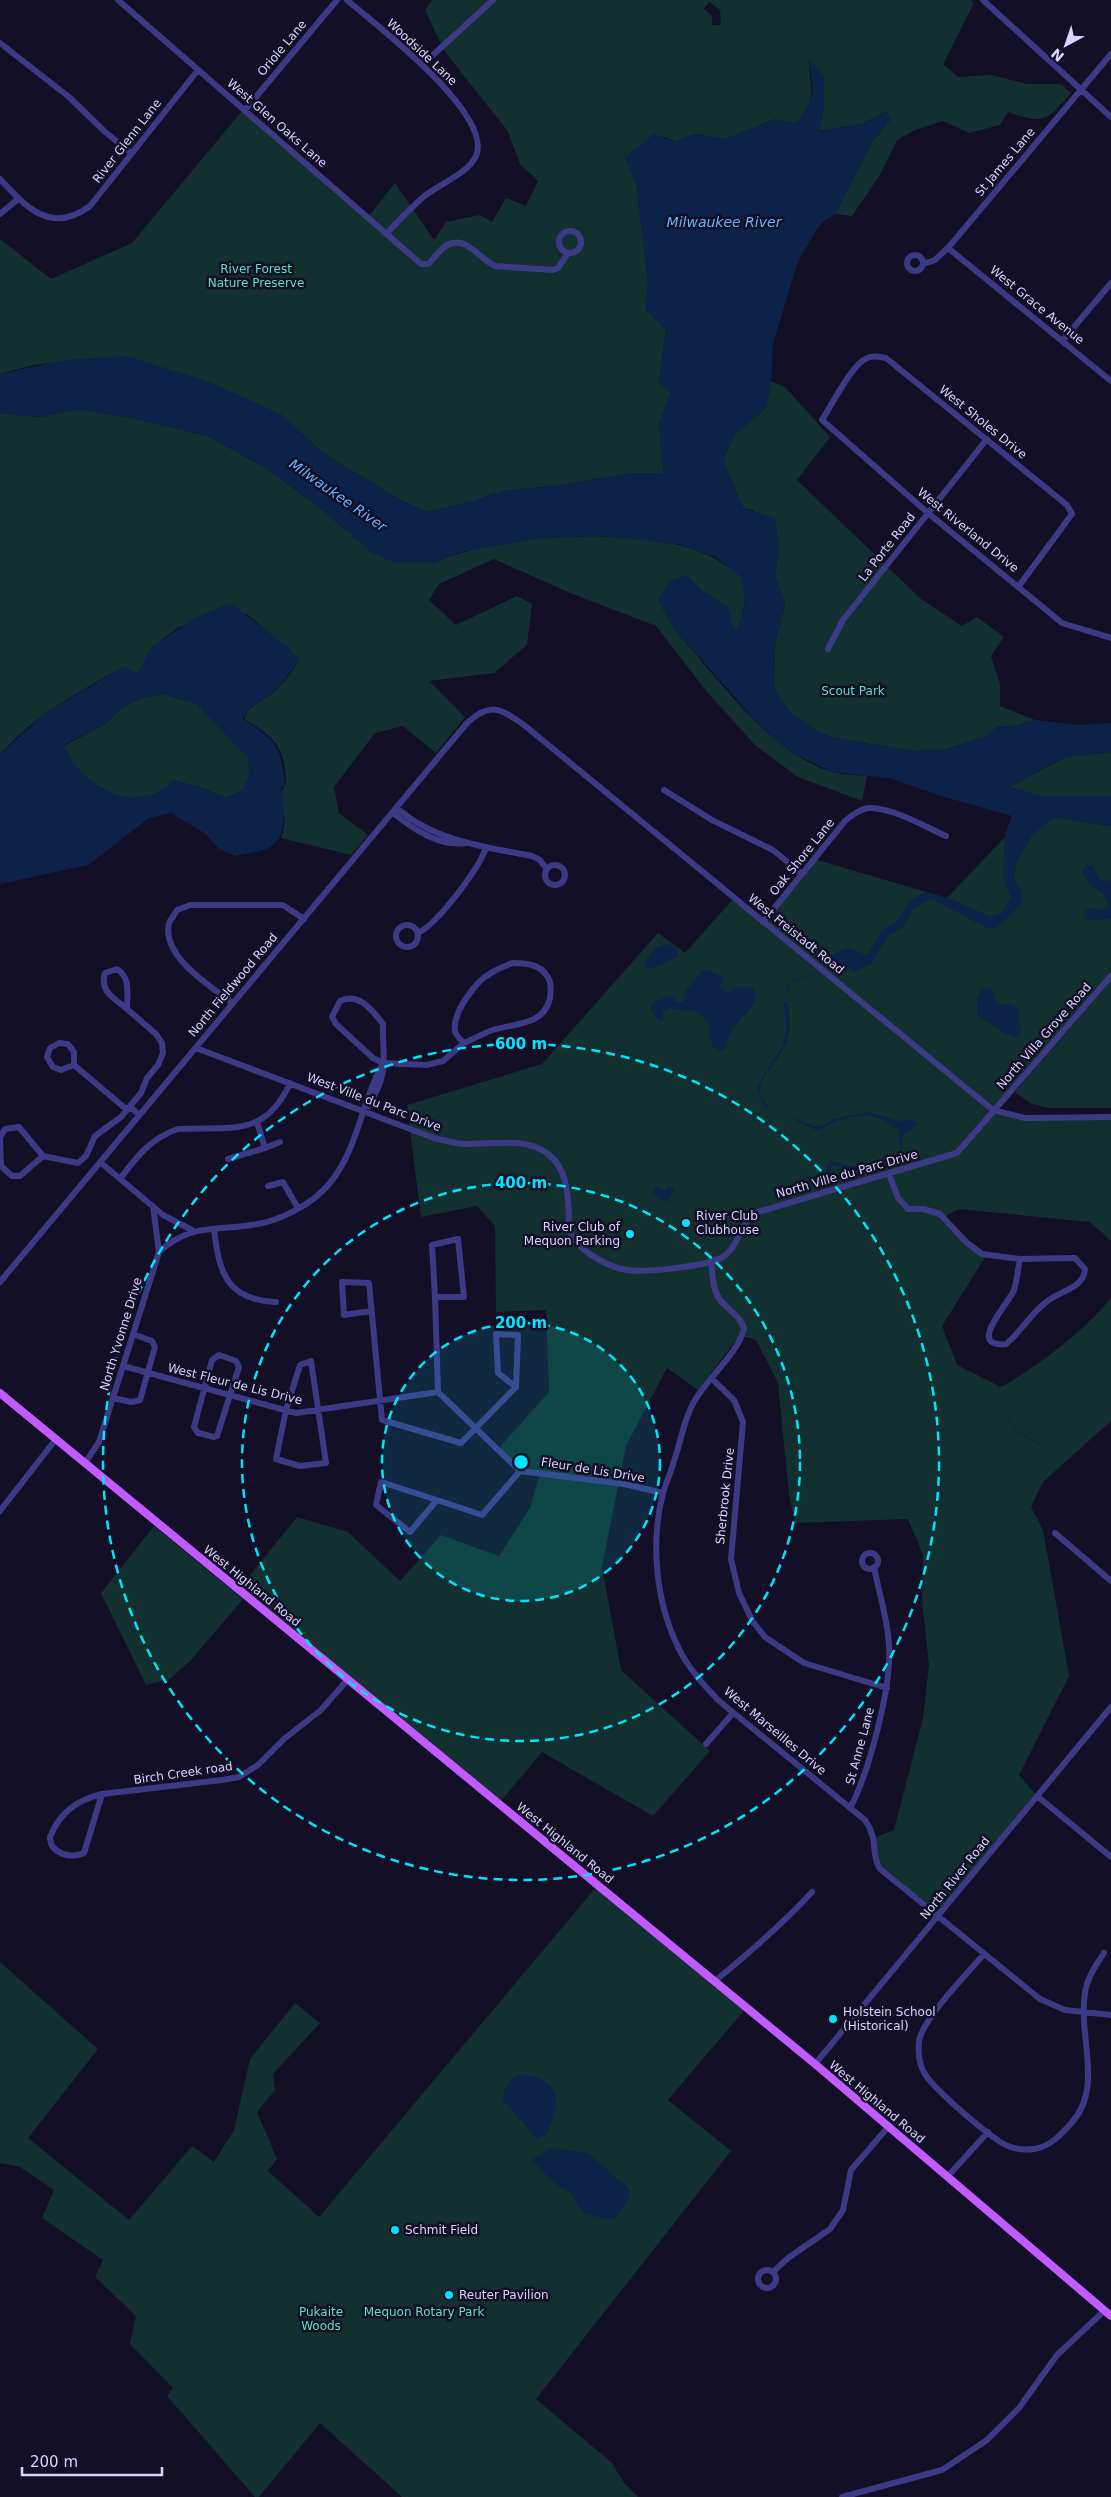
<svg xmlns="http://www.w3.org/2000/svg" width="1111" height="2497" viewBox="0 0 1111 2497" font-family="'DejaVu Sans',sans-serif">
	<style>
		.green { fill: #12302f; fill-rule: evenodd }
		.water { fill: #0c2248; fill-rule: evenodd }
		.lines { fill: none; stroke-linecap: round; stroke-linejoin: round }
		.stream { stroke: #0c2248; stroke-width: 1 }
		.minor { stroke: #3d3a85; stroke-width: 6 }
		.major { stroke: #c25bff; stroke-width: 8 }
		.ring { fill: none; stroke: #00e5ff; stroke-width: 2.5; stroke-dasharray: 9 6 }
		.poi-dot { fill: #00e5ff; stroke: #130f26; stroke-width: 2 }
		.labels { text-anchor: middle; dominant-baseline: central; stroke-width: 5; stroke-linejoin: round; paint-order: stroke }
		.street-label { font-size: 12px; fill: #d9d4ff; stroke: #130f26 }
		.park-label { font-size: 12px; fill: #5fe0c0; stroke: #130f26 }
		.poi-label { font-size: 12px; fill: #d9d4ff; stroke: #130f26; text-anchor: start }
		.water-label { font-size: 14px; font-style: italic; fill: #62b6ff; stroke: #130f26 }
		.centre { fill: #00e5ff; stroke: #130f26; stroke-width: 2.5 }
		.ring-label { font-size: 15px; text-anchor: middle; font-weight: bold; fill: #00e5ff; stroke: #130f26; stroke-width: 5; stroke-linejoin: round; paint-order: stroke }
	</style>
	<rect width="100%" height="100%" fill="#130f26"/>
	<path class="green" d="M432 0H970L974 3 943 64 958 77 991 75 1027 84H1061L1071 93C1047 121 1044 125 1008 112L1000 125 969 133 943 121 915 130 897 140 880 175 852 216 835 214 872 142 890 120 886 112 861 124 818 131 824 109 809 59C809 90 819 97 796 124L775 119 726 139 694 134 676 142 665 137 625 157 637 186 648 283 646 310 666 330 659 383 671 392 659 425 664 474 631 473 554 486 503 491 470 502 426 512 404 502 324 454 280 414 77 360 34 365 0 374V239L51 279 132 243 242 111 367 218 395 183 434 240 446 222 480 215 492 222 506 198 526 206 538 181 520 164 507 130 445 52 425 10ZM709 2 720 10 721 25H712V16L704 9Z
		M771 381 785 387 830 437 797 480 921 599 962 626 977 617 1004 637 991 656 1000 684V706L1035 720 1013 726H998L988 736 944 750 911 751 834 738 816 731 792 713 780 700 774 688 775 643 785 604 775 574 779 547 753 510 743 508 723 461 734 435 766 408Z
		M77 409 136 419 208 436 267 469 319 507 349 533 433 563C467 549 507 541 544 538 595 534 687 534 728 567 732 569 738 573 740 576 751 594 743 613 737 631L733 629 727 606 705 593 686 575 674 629C715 675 772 755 832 772 843 775 856 775 867 776L862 801 798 777 755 745 707 692 656 626 570 593 494 559 439 584 429 600 456 625 517 596 532 604 527 645 494 673 429 681 465 717 436 753 403 726 375 733 334 787 339 813 368 835 351 855 281 838C288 821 282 809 282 792 282 787 286 787 286 782 285 746 273 736 244 719 249 704 264 701 275 691 286 681 292 672 299 659L247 614 179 627 152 647 138 674 123 667C79 692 33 716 0 755V413L41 417Z
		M163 694 197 704 249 758V774L244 790 226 798 205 789 173 780C168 785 163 790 157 793 132 809 91 787 75 766 70 761 67 752 64 746L105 724 125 705 143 698Z
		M1111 752V796H1040L1009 787 1066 757Z
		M1048 816 1111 826V976L994 1110 1010 1116 1111 1117V1241L1090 1222 959 1209 944 1217 960 1235 987 1254 942 1326 957 1365 1001 1387C1034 1369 1090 1327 1111 1297V1421L1043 1482 1031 1507 1043 1530 1069 1676 1019 1775 1037 1796 938 1916 880 1869 874 1838 894 1830 923 1718 929 1665 922 1600 923 1555 908 1519 795 1523 789 1494 778 1383 756 1340 740 1335 698 1390 667 1368 626 1446 602 1567 621 1670 710 1751 653 1816 542 1752 499 1803 239 1589 297 1517 348 1532 400 1581 441 1535 499 1556 530 1508 540 1473 520 1471 497 1450 549 1392 546 1310 496 1312 495 1226 477 1206 421 1217 407 1105 542 1064 658 933 685 953 734 898 764 922 814 859 947 898 1022 819Z
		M1111 980V1108H1047L1030 1103 1015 1092Z
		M154 1526 243 1599 191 1660 170 1679 146 1685 101 1593Z
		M598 1885 747 2007 668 2100 731 2151 536 2399 612 2463 624 2483 638 2497H402L320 2423 259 2497H255L167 2396 173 2388 130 2344 136 2316 95 2277 103 2260 42 2218 54 2190 20 2167 0 2163V1962L98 2049 28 2138 129 2220 192 2146 214 2162 234 2130 250 2059 295 2003 320 2023 273 2074 275 2090 257 2112 277 2159 268 2171 319 2217Z"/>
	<path class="water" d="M808 59 824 76V109L819 131 861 124 887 112 890 120 872 142 835 214 821 223 798 261 773 344 771 381 766 408 734 435 723 461 743 508 775 518 779 547 775 574 785 604 775 643 774 687 780 700 792 713 816 731 834 738 911 751 944 750 987 736 998 726H1013L1035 720 1080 725 1111 723V752L1065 757 1009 787 1040 796H1111V826L1055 817 1032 835 1016 864 1014 878 1022 893V903L998 927 990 929 983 926 936 901 928 900 914 908 903 927 888 936 871 964 854 972 843 964 830 968 826 965C829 954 839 951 849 948L866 955 869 953 882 930 897 920 909 902 926 892 951 899 989 916C1000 917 1007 907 1011 898L1003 875 1005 834 1012 816 941 796 889 778 832 772 796 755 782 745 755 720 674 629 658 601 670 581 686 575 705 593 727 606 733 628 737 631 746 602 740 576 716 557 678 544 601 536 542 538 461 552 433 563H395L372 553 319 507 267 469 208 436 136 419 77 409 41 417 0 413V374L66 360 127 356 210 382 280 414 324 454 404 502 426 512 470 502 503 491 554 486 631 473 663 474 659 425 671 392 659 383 666 330 646 310 648 283 637 186 625 157 654 134 676 142 694 134 726 139 775 119 796 124C817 100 813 88 808 59Z
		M230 603 288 647 299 659C291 671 285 681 274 691 263 701 248 705 243 719 276 741 281 744 285 785L281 788C284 810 290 838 266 849 257 853 245 853 235 856L219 849 206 834 171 813 149 818 88 865 0 884V755L44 714 123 667 138 673 152 647 195 618ZM163 694 197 704 248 758 249 774 244 790 226 798 205 789 172 780C167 785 161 792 154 794 115 806 78 780 64 745L105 724 125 705 143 698Z
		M1086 865 1093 866 1100 880 1111 881V919L1085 920 1083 916C1086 904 1096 910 1105 909L1109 905C1103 887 1084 888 1082 870Z
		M668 944 678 949V956L660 966 645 969 644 965C650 954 654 946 668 944Z
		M702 970 711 971 723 977 720 987 728 993 736 987H752C765 1004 738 1018 731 1031 727 1037 728 1043 725 1050L722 1051 713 1047 709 1036 711 1027C691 1000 694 1016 670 1008L662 1012 664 1019 661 1022 654 1015 650 1007 656 1001 670 996 675 998V1002H683L685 992Z
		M988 987 992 990 996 1002 1003 1005 1011 1004 1017 1008 1021 1032 1017 1038 1004 1033 977 1015V998L982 989Z
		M787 1002C791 1015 791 1031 786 1044 779 1062 747 1085 766 1104 778 1116 800 1119 815 1127L822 1126 833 1119 870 1112 897 1121 915 1120 917 1124 904 1135 899 1159 889 1167 853 1171 833 1165 830 1172 835 1184 833 1185 826 1173 827 1164 831 1161C850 1166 875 1173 894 1162L900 1149 898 1130C878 1113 863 1113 838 1121 830 1123 825 1129 816 1130L763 1105 757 1086 783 1046 786 1029 784 1003Z
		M657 1186 665 1191 669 1186 675 1190 667 1202 653 1193Z
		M518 2075C536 2074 558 2083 556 2105 555 2115 550 2126 546 2135L537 2139 503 2100C504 2088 508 2082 518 2075Z
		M550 2148 588 2153 630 2190 628 2201 614 2218 605 2219 583 2213 571 2194 552 2181 532 2160Z"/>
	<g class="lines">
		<path class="stream" d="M786 995 787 987 795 980 813 974
			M1007 1416 1016 1431 1041 1444 1055 1462"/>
		<path class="minor" d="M118 0 421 264H428C435 259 439 249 447 245 467 235 479 259 495 266L553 270 558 268 568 253
			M347 0C376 25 494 114 476 156 468 174 437 185 422 198 410 209 398 221 387 233
			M983 0 1111 117
			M0 43 69 97 104 131 131 153
			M422 65 493 0
			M245 110 337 0
			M0 179C27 208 51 235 90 206L198 70
			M0 214 18 199
			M559 242a11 11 0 1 1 22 0a11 11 0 1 1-22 0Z
			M948 248 1111 381
			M907 263a8 8 0 1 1 16 0a8 8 0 1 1-16 0Z
			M923 264 935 260 948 248 1111 54
			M1063 340 1111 283
			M1019 586 1072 514 1067 505 886 358C879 357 874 355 867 358 851 365 832 405 822 420L928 513 1062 623 1111 638
			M828 649 843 620 987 439
			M664 790 712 820 773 850 802 874
			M397 808C434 841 485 847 532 856L540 860 546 868
			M393 813C413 829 439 847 466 843
			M545 875a10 10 0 1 1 20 0a10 10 0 1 1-20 0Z
			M763 922 845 821C852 815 860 809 869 808 891 807 926 827 946 836
			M396 936a11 11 0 1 1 22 0a11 11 0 1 1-22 0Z
			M418 933C437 924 480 868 486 847
			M512 963C525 963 540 964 547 976 552 982 551 991 550 998 544 1026 515 1023 493 1030 483 1033 474 1039 464 1043 460 1039 456 1036 455 1031 452 1013 476 981 491 973 497 969 505 966 512 963Z
			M117 969C131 978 127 994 127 1009 114 998 99 991 105 973Z
			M232 1003C211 986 161 957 169 923 171 919 175 914 177 910L190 905H283L304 919
			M59 1043 68 1044 74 1052V1065L61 1070 53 1067 47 1057 50 1048Z
			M196 1048 434 1138C444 1140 454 1144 464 1144 491 1145 525 1136 548 1154 567 1168 568 1195 569 1216 569 1220 568 1224 569 1228 574 1249 607 1267 627 1270 644 1273 706 1266 721 1258 739 1249 738 1223 758 1212L957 1153 1111 976
			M74 1065 126 1109H133L139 1115
			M369 1106C374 1097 380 1086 382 1076 386 1061 382 1040 383 1024 372 1010 359 992 340 1001L332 1017 336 1024 373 1058 383 1063 427 1065 443 1061 464 1043
			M257 1122 265 1148 280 1142
			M43 1156 20 1176H12L1 1166 0 1138 5 1129 19 1127 43 1156 78 1163 86 1156 95 1136 121 1117 141 1093 147 1078 158 1065 163 1053 162 1043 156 1034 127 1009
			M228 1159 265 1148
			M100 1162 163 1215 192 1230
			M889 1174 898 1198 908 1209H923L940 1214 967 1243 982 1254 1020 1259
			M120 1179C137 1156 151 1138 178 1129 229 1126 265 1139 290 1083
			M268 1186 283 1182 298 1208
			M214 1229C219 1272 226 1300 276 1302
			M458 1239 464 1297H435L432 1245Z
			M159 1252C189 1224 213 1231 251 1225 278 1222 312 1205 330 1183 359 1147 361 1102 383 1063
			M1075 1258 1085 1269C1084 1288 1062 1290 1049 1300 1031 1312 1022 1331 1006 1344 965 1348 1010 1302 1014 1290 1017 1280 1018 1269 1020 1259Z
			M711 1262C713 1276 712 1290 721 1301 729 1311 741 1316 744 1329 738 1353 708 1378 695 1400 684 1418 681 1441 674 1461 671 1472 666 1483 663 1493 650 1543 656 1603 679 1649 688 1668 704 1685 718 1700L865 1820C879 1839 870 1853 880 1869L1040 1999 1065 2010 1111 2015
			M0 1282 467 723C490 702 500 708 524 725L993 1110 1025 1118 1111 1117
			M435 1297 438 1392
			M371 1311 344 1315 342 1282 369 1283 382 1420 461 1443 516 1387
			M496 1334 518 1335 516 1387 498 1373Z
			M219 1355 236 1361 239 1367 217 1436 214 1437 198 1433 194 1427 212 1360Z
			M311 1361 326 1463 300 1466 276 1459 286 1410 300 1365Z
			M123 1366 296 1413 438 1392 520 1471
			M711 1378 734 1400 743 1422 731 1559 739 1593 753 1622 765 1637 804 1663 887 1688
			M113 1398 131 1402 140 1400 155 1347 152 1341 133 1334
			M85 1463 99 1442 159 1252 153 1206
			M520 1471 624 1484 663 1493
			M381 1482 437 1500 410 1532 376 1505Z
			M437 1500 482 1515 520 1471
			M0 1511 56 1439
			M1055 1533 1111 1581
			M862 1561a8 8 0 1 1 16 0a8 8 0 1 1-16 0Z
			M706 1744 733 1713
			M102 1794 84 1853C71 1859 50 1854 50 1837 60 1812 77 1800 102 1794L222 1780 239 1777 258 1765 284 1739 321 1710 348 1679
			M1037 1796 1111 1857
			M850 1808C869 1773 892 1685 889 1646 888 1620 879 1593 874 1567
			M984 1954C968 1973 923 2018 919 2041 918 2052 919 2065 925 2074 934 2089 991 2139 1008 2146 1015 2149 1026 2150 1034 2149 1050 2147 1063 2133 1073 2121 1103 2086 1078 2036 1085 1993 1087 1978 1096 1965 1104 1953
			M715 1981C749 1953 782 1925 812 1892
			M815 2064 1111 1707
			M948 2176 988 2132
			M758 2279a9 9 0 1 1 18 0a9 9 0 1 1-18 0Z
			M773 2272 788 2258 830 2229 843 2210 851 2170 889 2126
			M842 2497 942 2470 987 2440 1019 2408 1057 2355 1104 2311"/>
		<path class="major" d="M0 1393 815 2064 1111 2316"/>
	</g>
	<circle cx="521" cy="1462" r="139" fill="#00e5ff" fill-opacity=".12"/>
	<g class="ring">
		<circle cx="521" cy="1462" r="139"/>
		<circle cx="521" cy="1462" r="279"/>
		<circle cx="521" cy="1462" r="418"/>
	</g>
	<g class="poi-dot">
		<circle cx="686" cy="1223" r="5"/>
		<circle cx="630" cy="1234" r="5"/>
		<circle cx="833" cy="2019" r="5"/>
		<circle cx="395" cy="2230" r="5"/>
		<circle cx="449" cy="2295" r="5"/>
	</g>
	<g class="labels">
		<g class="street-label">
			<text transform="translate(282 48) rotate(-50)">Oriole Lane</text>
			<text transform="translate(422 52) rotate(43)">Woodside Lane</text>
			<text transform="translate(277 123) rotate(41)">West Glen Oaks Lane</text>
			<text transform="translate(127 141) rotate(-52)">River Glenn Lane</text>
			<text transform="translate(1005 162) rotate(-50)">St James Lane</text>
			<text transform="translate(1037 305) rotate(39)">West Grace Avenue</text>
			<text transform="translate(983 422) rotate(39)">West Sholes Drive</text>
			<text transform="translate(968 530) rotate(39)">West Riverland Drive</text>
			<text transform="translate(887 547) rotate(-52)">La Porte Road</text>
			<text transform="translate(802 857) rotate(-51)">Oak Shore Lane</text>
			<text transform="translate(796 934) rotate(39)">West Freistadt Road</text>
			<text transform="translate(233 985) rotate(-50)">North Fieldwood Road</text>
			<text transform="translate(1044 1036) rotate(-49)">North Villa Grove Road</text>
			<text transform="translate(374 1102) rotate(21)">West Ville du Parc Drive</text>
			<text transform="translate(847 1174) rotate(-16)">North Ville du Parc Drive</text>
			<text transform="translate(121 1334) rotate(-73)">North Yvonne Drive</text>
			<text transform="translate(235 1384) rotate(14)">West Fleur de Lis Drive</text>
			<text transform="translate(593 1470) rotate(9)">Fleur de Lis Drive</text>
			<text transform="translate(725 1496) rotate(-84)">Sherbrook Drive</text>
			<text transform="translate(252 1586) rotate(39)">West Highland Road</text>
			<text transform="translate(775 1731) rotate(40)">West Marseilles Drive</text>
			<text transform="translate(860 1746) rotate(-75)">St Anne Lane</text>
			<text transform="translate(183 1773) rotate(-8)">Birch Creek road</text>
			<text transform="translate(565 1843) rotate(39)">West Highland Road</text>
			<text transform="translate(955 1878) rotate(-51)">North River Road</text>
			<text transform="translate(877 2102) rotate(40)">West Highland Road</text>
		</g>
		<g class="park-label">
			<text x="256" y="269">River Forest<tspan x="256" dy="14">Nature Preserve</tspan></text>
			<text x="853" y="691">Scout Park</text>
			<text x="321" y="2312">Pukaite<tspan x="321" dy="14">Woods</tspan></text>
			<text x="424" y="2312">Mequon Rotary Park</text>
		</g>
		<g class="poi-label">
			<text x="696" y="1216">River Club<tspan x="696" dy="14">Clubhouse</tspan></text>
			<text x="620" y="1227" text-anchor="end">River Club of<tspan x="620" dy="14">Mequon Parking</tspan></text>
			<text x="843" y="2012">Holstein School<tspan x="843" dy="14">(Historical)</tspan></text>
			<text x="405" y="2230">Schmit Field</text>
			<text x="459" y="2295">Reuter Pavilion</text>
		</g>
		<g class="water-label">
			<text x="724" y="222">Milwaukee River</text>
			<text transform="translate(338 495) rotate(35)">Milwaukee River</text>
		</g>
	</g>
	<circle cx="521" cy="1462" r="8" class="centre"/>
	<g class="ring-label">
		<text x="521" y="1049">600 m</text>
		<text x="521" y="1188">400 m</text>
		<text x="521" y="1328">200 m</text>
	</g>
	<g transform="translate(1066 45) rotate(220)" stroke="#130f26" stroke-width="4" paint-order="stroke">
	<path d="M0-4L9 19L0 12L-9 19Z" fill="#d9d4ff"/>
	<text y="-8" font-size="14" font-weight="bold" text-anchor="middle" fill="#d9d4ff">N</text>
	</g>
	<path d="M22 2467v8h140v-8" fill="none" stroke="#d9d4ff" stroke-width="2.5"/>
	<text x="30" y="2467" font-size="15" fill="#d9d4ff" stroke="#130f26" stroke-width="4" paint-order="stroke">200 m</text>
</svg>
